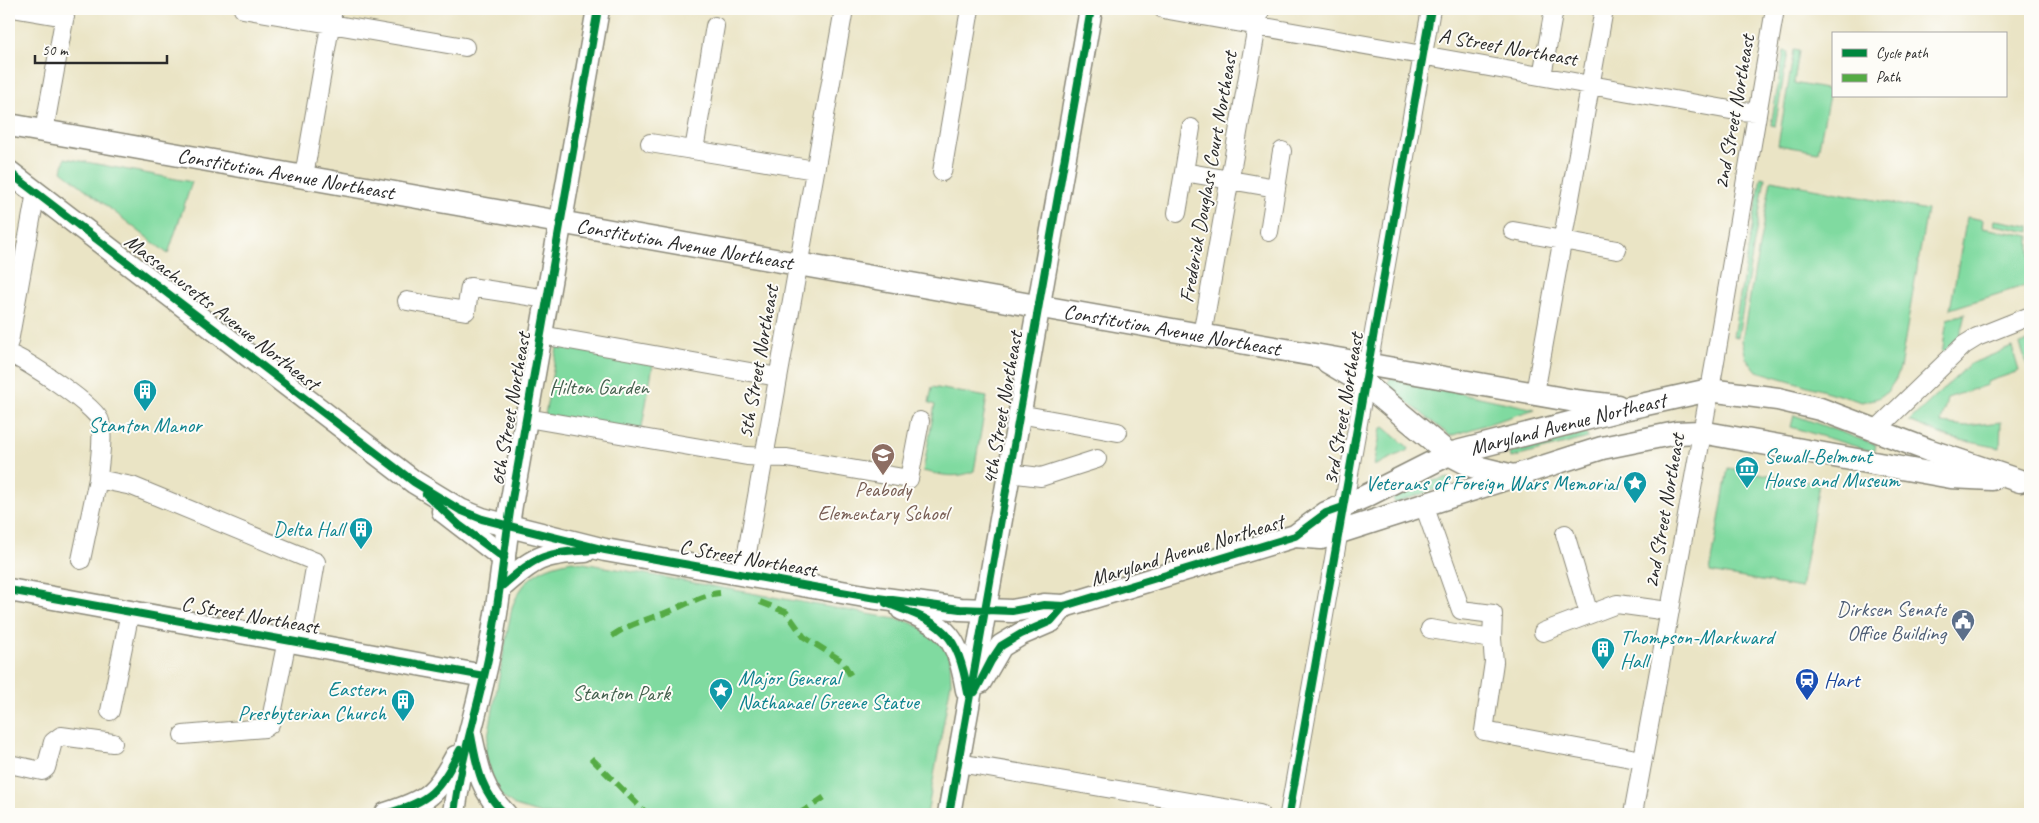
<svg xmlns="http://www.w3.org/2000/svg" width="2039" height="823" viewBox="0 0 2039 823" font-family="Caveat,sans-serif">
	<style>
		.green { fill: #80daa0; stroke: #568266 }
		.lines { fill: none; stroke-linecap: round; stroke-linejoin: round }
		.minor-casing { stroke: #8a8878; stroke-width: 20 }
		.major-casing { stroke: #8a8878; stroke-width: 25 }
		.minor { stroke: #fff; stroke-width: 18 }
		.major { stroke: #fff; stroke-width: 22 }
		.quiet { stroke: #54ab44; stroke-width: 6; stroke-dasharray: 12 6; stroke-linecap: butt }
		.cycleway-casing { stroke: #fdfcf7; stroke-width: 11 }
		.cycleway { stroke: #00873e; stroke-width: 8 }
		.labels { text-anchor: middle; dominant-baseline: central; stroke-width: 4; stroke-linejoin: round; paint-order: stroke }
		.street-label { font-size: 21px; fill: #2b2b2b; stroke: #fdfcf7 }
		.park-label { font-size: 21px; fill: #44604e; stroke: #fdfcf7 }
		.culture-label { font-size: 21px; fill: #0d838f; stroke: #fdfcf7; text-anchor: start }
		.education-label { font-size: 21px; fill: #785e54; stroke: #fdfcf7 }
		.service-label { font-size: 21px; fill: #4e5e75; stroke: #fdfcf7; text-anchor: end }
		.transit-label { font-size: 21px; fill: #164399; stroke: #fdfcf7; text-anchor: start }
	</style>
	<rect width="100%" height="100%" fill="#fdfcf7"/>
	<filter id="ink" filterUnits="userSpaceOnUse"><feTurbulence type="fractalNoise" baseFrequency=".02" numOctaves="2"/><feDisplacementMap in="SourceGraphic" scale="10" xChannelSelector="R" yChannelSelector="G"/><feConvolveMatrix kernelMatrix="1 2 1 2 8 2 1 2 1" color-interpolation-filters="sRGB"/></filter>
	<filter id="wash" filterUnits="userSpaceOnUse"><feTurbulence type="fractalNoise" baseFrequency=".0096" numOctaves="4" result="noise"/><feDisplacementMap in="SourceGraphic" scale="20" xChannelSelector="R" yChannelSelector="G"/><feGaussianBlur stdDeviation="1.12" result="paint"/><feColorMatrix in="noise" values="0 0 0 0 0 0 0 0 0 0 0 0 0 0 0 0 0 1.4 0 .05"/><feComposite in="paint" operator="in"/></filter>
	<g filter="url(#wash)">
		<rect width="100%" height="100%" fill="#eae4c5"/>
		<path class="green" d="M1794 50 1799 51 1794 83 1830 90 1818 152 1778 145Z
			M1784 51 1788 52 1775 126 1771 125Z
			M65 158 192 182 168 254 62 171Z
			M1761 177 1765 178 1738 337 1733 336Z
			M1771 180 1927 210 1900 368 1896 379 1887 392 1878 398 1862 402 1757 371 1746 358 1742 341Z
			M1967 217 1983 220 1982 228 2030 236V284L1950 309Z
			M1995 220 2030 226V232L1994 225Z
			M1965 314 1959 339 1942 354 1947 319Z
			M2030 341V368L2028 369 2020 344Z
			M558 342 654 359 641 432 545 415Z
			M2012 347 2019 371 1987 382V385L1947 398 1941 423 1966 426 2001 422 2000 448 1950 438 1909 421 1970 364Z
			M1391 378 1535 409 1450 436 1386 385Z
			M932 387 987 397 974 471C957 479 941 475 923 471L935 405 929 403Z
			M1794 415 1876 445 1874 452 1791 427Z
			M1384 427 1409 448 1408 450 1374 466 1381 429Z
			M1586 433 1588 438 1511 458 1510 453Z
			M1728 468 1819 484 1801 588 1710 572Z
			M1449 478 1451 484 1395 503 1393 498 1431 481Z
			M572 561 907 621 927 630 944 646 950 658 951 682 927 814H541L515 806 501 796 484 758 512 607C524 577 540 567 572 561Z"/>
	</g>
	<g filter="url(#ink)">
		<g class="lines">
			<g class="minor-casing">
				<path id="minor" d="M18 9 65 17
					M243 9 465 47
					M1163 9 1736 111 1756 112
					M1542 76 1554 9
					M44 131 66 9
					M650 143 815 170
					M694 150 715 26
					M942 172 970 9
					M1184 172 1191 128
					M304 176 333 9
					M1276 188 1282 151
					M1177 213 1184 172 1276 188 1269 232
					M1513 231 1617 250
					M407 301 466 311 470 287 547 299
					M541 335 778 377
					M1202 335 1260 9
					M9 342 36 192
					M9 354C25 359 97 407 100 421 104 439 99 461 98 479L132 486 316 562 302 642
					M1535 393 1604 9
					M1019 414 1118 432
					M527 418 747 456 787 458 909 479 920 421
					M1876 430 1964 345 1977 337 2030 316
					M1008 473 1041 477 1097 459
					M1424 505 1461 610 1493 614 1492 639 1430 629
					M1565 534 1589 614
					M81 560 98 479
					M743 575 844 9
					M1543 632 1617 604 1668 611
					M1492 639 1494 662 1484 731 1642 760
					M110 711 130 612
					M183 735 265 728 270 724 287 640
					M959 763 1260 814
					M9 764 42 771 46 768 53 742 61 736 113 743
					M1289 814 1431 9
					M1633 814 1714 367 1775 9"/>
			</g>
			<g class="major-casing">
				<g id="major">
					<path id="s1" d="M9 125 1575 401 1617 406"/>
					<path id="s2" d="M9 172 414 482 460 510 482 519 605 550 870 597 960 609 1012 611 1044 605 1064 606 1295 536 1326 513 1366 496 1449 454 1628 408 1709 390 1778 399 1820 409 1928 450 2020 481"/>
					<path d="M1328 362 1365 384 1449 454 1472 466 1513 476"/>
					<path d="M443 511 504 558"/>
					<path d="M1295 536 1321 538 1602 448 1676 433 1701 432 1951 477 1992 479"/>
					<path d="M502 586C534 558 542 553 585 551"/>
					<path d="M9 590 484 676"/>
					<path d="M902 609C949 626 958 640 967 690"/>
					<path d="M980 682 1001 646 1021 634 1051 621 1064 606"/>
					<path d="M471 736C478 768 481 790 505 814"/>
					<path d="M386 814C427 801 436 795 456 757"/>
					<path d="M454 814C460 761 477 711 488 659 499 607 503 556 511 505L598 9"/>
					<path d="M949 814 1091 9"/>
				</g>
			</g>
			<use href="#minor" class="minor"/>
			<use href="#major" class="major"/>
			<path class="quiet" d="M760 602 786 612 804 637 842 661 851 676
				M612 636C628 624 647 620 665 613 684 606 700 595 720 593
				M591 758 647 814
				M799 814 825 797"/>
			<g class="cycleway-casing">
				<path id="cycleway" d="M9 172 414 482 460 510 482 519 605 550 870 597 960 609 1012 611 1044 605 1064 606 1295 536 1326 513 1343 507
					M426 494 459 525 504 558
					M502 586C539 554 544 553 594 550
					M9 590 484 676
					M886 603C944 624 957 631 968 693
					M975 692 991 661 1001 646 1021 634 1051 621 1064 606
					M471 735C477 767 480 790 505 814
					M386 814C432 800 438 792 460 750
					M454 814C460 761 477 711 488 659 499 607 503 556 511 505L598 9
					M949 814 1091 9
					M1289 814 1431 9"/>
			</g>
			<use href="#cycleway" class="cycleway"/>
		</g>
	</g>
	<defs>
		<g id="building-pin" transform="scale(1.25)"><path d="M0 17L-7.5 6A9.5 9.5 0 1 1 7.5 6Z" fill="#0f9aa8" stroke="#fdfcf7"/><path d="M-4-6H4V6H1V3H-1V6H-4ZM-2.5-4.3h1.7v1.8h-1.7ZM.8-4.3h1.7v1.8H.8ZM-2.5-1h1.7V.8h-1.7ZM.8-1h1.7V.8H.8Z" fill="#fff"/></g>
		<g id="school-pin" transform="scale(1.25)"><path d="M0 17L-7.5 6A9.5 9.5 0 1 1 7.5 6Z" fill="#8d6e63" stroke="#fdfcf7"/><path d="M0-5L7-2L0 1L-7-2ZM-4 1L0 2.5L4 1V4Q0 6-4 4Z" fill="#fff"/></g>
		<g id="museum-pin" transform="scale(1.25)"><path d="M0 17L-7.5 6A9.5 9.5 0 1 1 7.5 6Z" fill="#0f9aa8" stroke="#fdfcf7"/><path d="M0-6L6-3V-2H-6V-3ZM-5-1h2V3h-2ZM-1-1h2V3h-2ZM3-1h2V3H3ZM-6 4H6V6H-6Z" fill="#fff"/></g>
		<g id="sight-pin" transform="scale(1.25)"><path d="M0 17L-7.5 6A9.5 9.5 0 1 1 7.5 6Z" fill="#0f9aa8" stroke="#fdfcf7"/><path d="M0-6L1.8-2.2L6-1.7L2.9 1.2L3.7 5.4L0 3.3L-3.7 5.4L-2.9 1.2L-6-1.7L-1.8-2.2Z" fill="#fff"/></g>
		<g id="civic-pin" transform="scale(1.25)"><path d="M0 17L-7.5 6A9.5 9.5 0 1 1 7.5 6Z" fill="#5c6f8a" stroke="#fdfcf7"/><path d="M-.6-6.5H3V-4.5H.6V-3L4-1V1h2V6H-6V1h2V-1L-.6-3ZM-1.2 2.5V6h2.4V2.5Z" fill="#fff"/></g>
		<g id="station-pin" transform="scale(1.25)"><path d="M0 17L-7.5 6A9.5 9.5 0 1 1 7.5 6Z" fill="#1a4fb4" stroke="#fdfcf7"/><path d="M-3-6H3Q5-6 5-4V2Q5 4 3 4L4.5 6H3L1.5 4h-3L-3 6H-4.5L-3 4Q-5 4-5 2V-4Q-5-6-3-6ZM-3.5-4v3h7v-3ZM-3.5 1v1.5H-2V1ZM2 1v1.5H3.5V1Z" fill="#fff"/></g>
	</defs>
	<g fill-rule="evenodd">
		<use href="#building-pin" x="145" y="391"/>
		<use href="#school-pin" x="883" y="455"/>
		<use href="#museum-pin" x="1747" y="468"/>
		<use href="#sight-pin" x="1635" y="483"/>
		<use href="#building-pin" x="361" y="529"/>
		<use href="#civic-pin" x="1963" y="621"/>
		<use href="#building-pin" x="1603" y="649"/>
		<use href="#station-pin" x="1807" y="680"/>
		<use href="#sight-pin" x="721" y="690"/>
		<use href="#building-pin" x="403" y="701"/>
	</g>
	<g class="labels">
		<g class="street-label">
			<text transform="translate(1508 47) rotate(10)">A Street Northeast</text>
			<text transform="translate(1734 112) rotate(-80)">2nd Street Northeast</text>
			<text stroke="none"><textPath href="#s1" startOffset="281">Constitution Avenue Northeast</textPath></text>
			<text transform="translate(1208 177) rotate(-80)">Frederick Douglass Court Northeast</text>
			<text stroke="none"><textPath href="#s1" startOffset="686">Constitution Avenue Northeast</textPath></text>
			<text transform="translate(222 312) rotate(38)">Massachusetts Avenue Northeast</text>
			<text stroke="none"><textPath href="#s1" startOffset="1181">Constitution Avenue Northeast</textPath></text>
			<text transform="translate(758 362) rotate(-80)">5th Street Northeast</text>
			<text transform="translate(1002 408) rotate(-80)">4th Street Northeast</text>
			<text transform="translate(510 409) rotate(-80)">6th Street Northeast</text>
			<text transform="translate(1343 409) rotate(-80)">3rd Street Northeast</text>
			<text stroke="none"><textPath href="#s2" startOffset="1718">Maryland Avenue Northeast</textPath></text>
			<text transform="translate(1664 511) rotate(-80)">2nd Street Northeast</text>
			<text transform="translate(1187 550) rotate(-17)">Maryland Avenue Northeast</text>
			<text transform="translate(748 558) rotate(10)">C Street Northeast</text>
			<text transform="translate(250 615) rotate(10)">C Street Northeast</text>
		</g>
		<g class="park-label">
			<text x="599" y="387">Hilton Garden</text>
			<text x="621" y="693">Stanton Park</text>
		</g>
		<g class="culture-label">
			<text x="145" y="425" text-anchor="middle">Stanton Manor</text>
			<text x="1764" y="456">Sewall-Belmont<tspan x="1764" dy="24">House and Museum</tspan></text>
			<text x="1618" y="483" text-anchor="end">Veterans of Foreign Wars Memorial</text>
			<text x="344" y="529" text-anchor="end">Delta Hall</text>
			<text x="1620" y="637">Thompson-Markward<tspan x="1620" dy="24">Hall</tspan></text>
			<text x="738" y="678">Major General<tspan x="738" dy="24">Nathanael Greene Statue</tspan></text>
			<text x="386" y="689" text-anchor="end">Eastern<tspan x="386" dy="24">Presbyterian Church</tspan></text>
		</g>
		<g class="education-label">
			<text x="883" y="489">Peabody<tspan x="883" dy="24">Elementary School</tspan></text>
		</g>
		<g class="service-label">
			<text x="1946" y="609">Dirksen Senate<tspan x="1946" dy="24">Office Building</tspan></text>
		</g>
		<g class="transit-label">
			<text x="1824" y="680">Hart</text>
		</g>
	</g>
	<rect width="2039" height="823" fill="none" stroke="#fdfcf7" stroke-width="30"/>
	<rect x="1832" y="32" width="175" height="65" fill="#fdfcf7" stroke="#a9a8a5"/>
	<rect x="1842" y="49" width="25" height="8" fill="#00873e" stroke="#a9a8a5"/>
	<text x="1876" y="58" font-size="15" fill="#2b2b2b">Cycle path</text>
	<rect x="1842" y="74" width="25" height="8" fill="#54ab44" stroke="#a9a8a5"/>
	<text x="1876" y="82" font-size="15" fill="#2b2b2b">Path</text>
	<path d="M35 55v8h132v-8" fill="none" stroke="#2b2b2b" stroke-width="2.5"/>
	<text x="42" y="55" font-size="15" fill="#2b2b2b" stroke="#fdfcf7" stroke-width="4" paint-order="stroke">50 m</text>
</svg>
